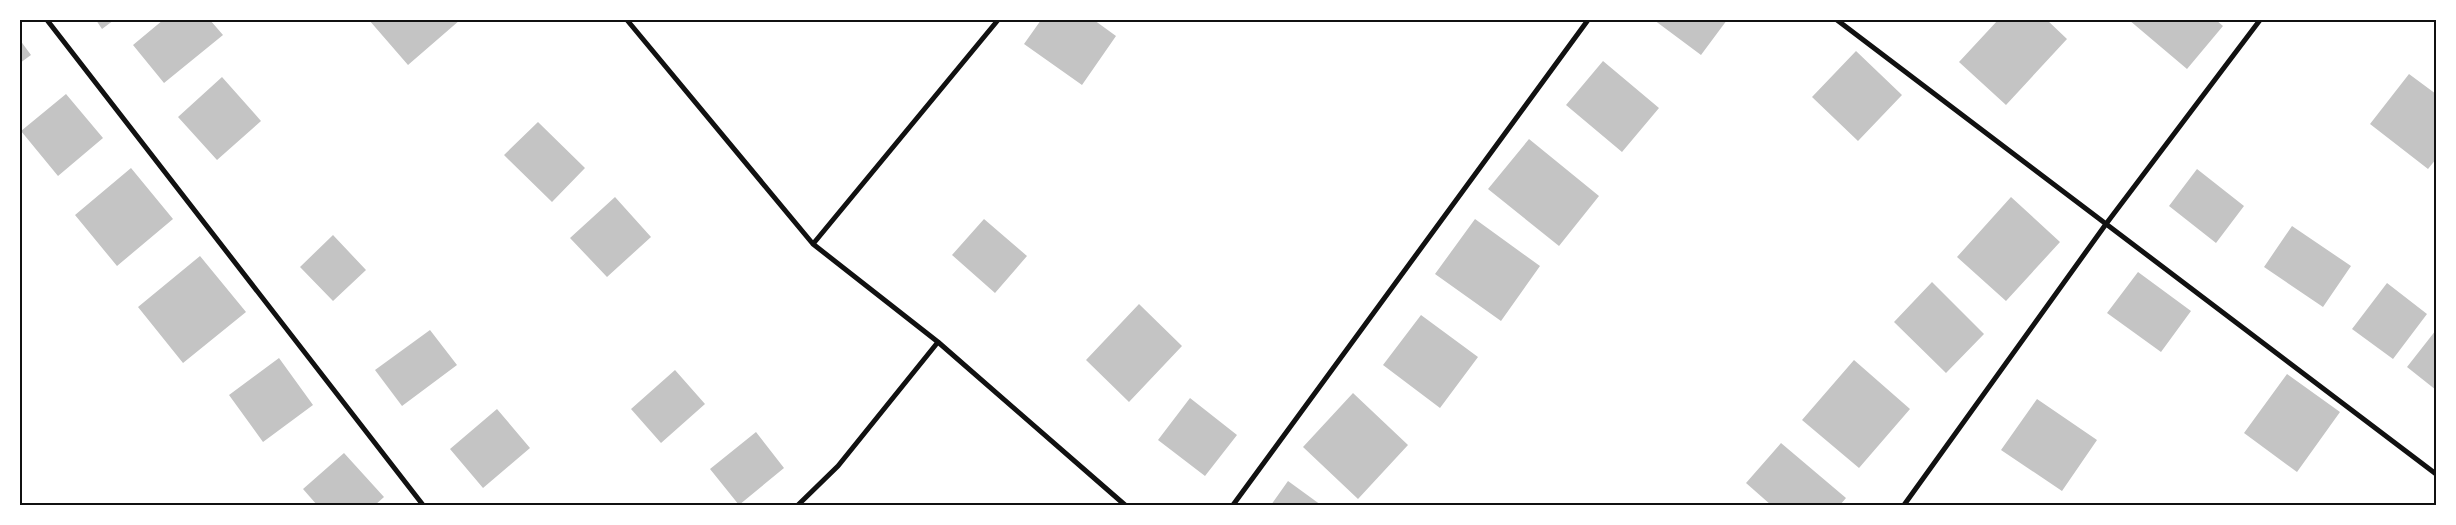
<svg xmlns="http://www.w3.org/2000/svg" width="2456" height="525" viewBox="0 0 2456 525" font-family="Arial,sans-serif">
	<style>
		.building { fill: #c4c4c4 }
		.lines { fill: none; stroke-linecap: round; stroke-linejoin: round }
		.minor { stroke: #111; stroke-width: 5 }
		.neatline { fill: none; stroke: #111; stroke-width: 2 }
	</style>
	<rect width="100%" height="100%" fill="#fff"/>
	<path class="building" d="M96 20H114L102 29Z
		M163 20H210L223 35 164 83 133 45Z
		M369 20H460L408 65Z
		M1041 20H1094L1116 36 1082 85 1024 44Z
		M1654 20H1727L1701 55Z
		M1998 20H2047L2067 39 2006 105 1959 62Z
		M2129 20H2216L2223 26 2187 69Z
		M20 40 31 55 20 63Z
		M1856 51 1902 95 1858 141 1812 97Z
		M1603 61 1659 108 1622 152 1566 105Z
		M2409 74 2436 94V159L2428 169 2370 124Z
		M222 77 261 121 217 160 178 117Z
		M66 94 103 138 58 176 21 131Z
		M538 122 585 168 552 202 504 155Z
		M1529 139 1599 196 1559 246 1488 189Z
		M131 168 173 219 117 266 75 215Z
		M2197 169 2244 206 2216 243 2169 206Z
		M615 197 651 237 607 277 570 238Z
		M2011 197 2060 242 2006 301 1957 257Z
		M984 219 1027 256 995 293 952 255Z
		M1475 219 1540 266 1501 321 1435 274Z
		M2292 226 2351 266 2323 307 2264 267Z
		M333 235 366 270 333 301 300 267Z
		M200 256 246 312 183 363 138 307Z
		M2138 272 2191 311 2161 352 2107 313Z
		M1932 282 1984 334 1946 373 1894 322Z
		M2387 283 2427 314 2393 359 2352 329Z
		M1139 304 1182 346 1129 402 1086 360Z
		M1421 315 1478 357 1440 408 1383 365Z
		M430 330 457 365 402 406 375 370Z
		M2436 330V390L2407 367Z
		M279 358 313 405 263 442 229 395Z
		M1854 360 1910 409 1859 468 1802 420Z
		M675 370 705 404 661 443 631 409Z
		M2287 374 2340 412 2297 472 2244 433Z
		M1353 393 1408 445 1358 499 1303 447Z
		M1190 398 1237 435 1205 476 1158 440Z
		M2037 399 2097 440 2062 491 2001 450Z
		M497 409 530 448 483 488 450 449Z
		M756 432 784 468 739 505 710 469Z
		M1781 443 1846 498 1840 505H1771L1746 483Z
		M344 453 384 497 375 505H317L303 489Z
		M1288 481 1321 505H1271Z"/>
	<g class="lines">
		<path class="minor" d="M47 20 423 505
			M627 20 813 244 938 342 1125 505
			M1837 20 2436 474
			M813 244 998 20
			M798 505 838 466 938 342
			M1233 505 1588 20
			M1904 505 2106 224 2260 20"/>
	</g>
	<rect width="2456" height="525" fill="none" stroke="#ffffff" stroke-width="42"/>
	<rect x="21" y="21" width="2414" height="483" class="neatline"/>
</svg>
